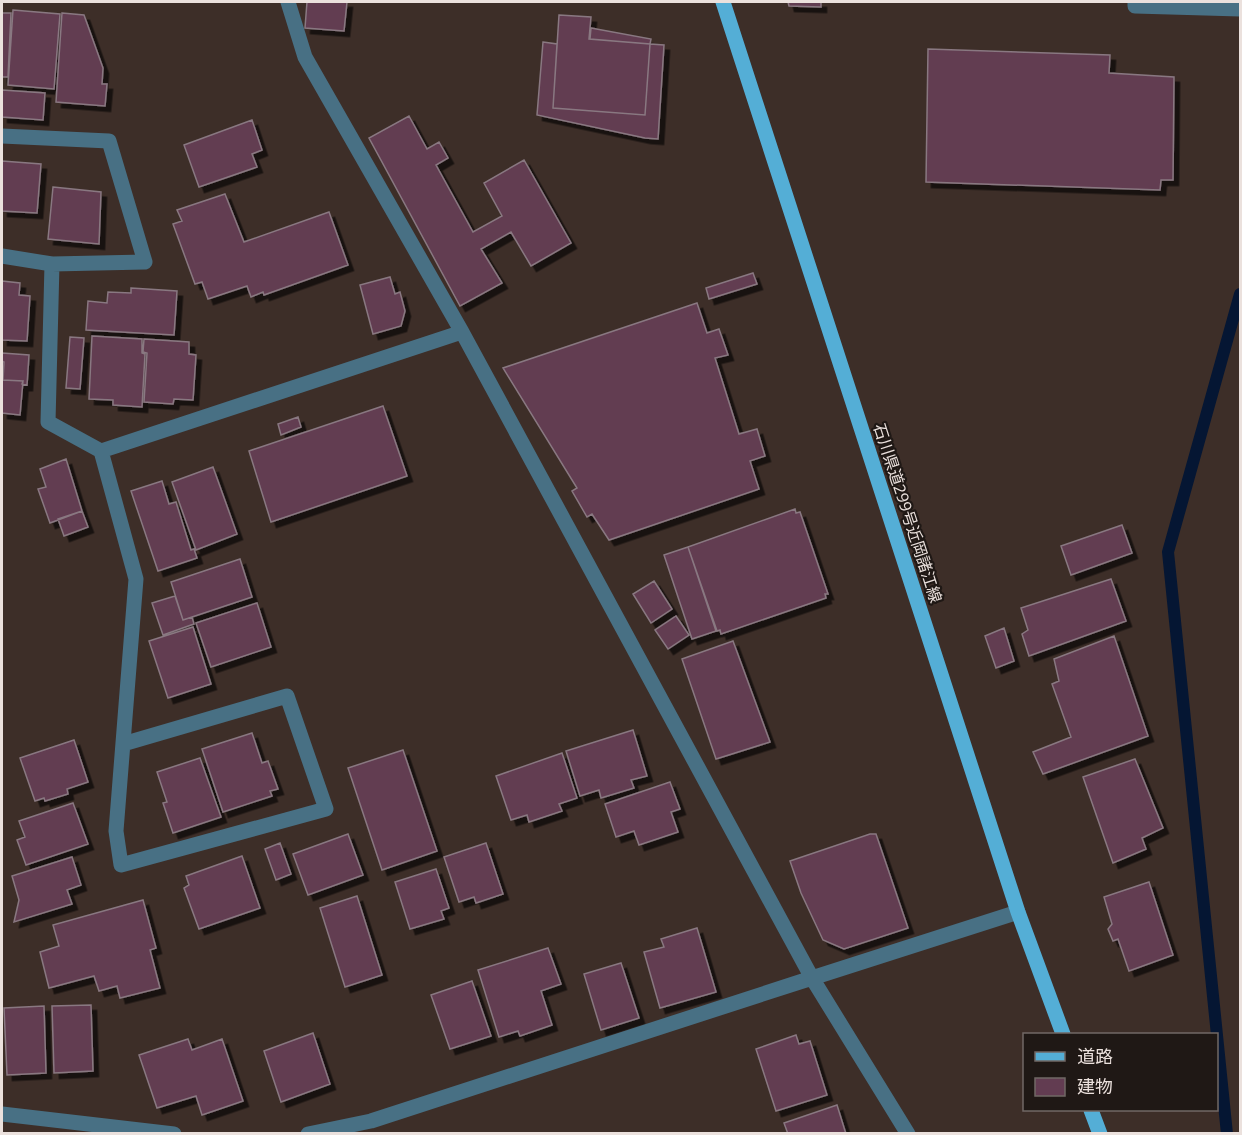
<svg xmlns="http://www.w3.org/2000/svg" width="1242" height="1135" viewBox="0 0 1242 1135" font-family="'Open Sans','Noto Sans JP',sans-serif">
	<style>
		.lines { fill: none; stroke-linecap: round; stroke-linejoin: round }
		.stream { stroke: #051633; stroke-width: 12 }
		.building { fill: #623c51; stroke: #897881; stroke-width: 1.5; filter: url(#shadow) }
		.minor { stroke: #487084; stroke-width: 15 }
		.major { stroke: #54aed6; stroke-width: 15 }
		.labels { text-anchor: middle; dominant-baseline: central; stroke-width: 4.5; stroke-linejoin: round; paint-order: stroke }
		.street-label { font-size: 16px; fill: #ebe1dd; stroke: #1f1815 }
	</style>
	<defs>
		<filter id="shadow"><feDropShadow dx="5.5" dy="5.5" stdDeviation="0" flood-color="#0009"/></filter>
	</defs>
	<rect width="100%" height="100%" fill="#3d2e28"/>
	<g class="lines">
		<path class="stream" d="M1227 1134 1168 552 1240 294"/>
	</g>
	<path class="building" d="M307 2H347L344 31 305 28Z
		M788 2H821V7L789 6Z
		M13 10 60 14 54 89 8 85Z
		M2 13H11L8 77H2Z
		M62 13 84 15 103 68 102 84H107L105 106 56 102Z
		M559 15 591 17 589 39 650 44 645 115 553 108Z
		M591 28 651 39 650 44 590 39Z
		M543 42 557 44 553 108 645 115 650 44 664 45 658 139 645 138 537 115Z
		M928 49 1110 55 1109 73 1174 77 1173 180H1161L1160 190 926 182Z
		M2 90 45 93 43 120 2 117Z
		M409 116 427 149 439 142 448 158 436 165 473 232 502 216 484 183 524 160 571 243 531 266 511 232 481 249 502 283 460 306 369 138Z
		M252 120 262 150 252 154 257 167 199 187 184 145Z
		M2 161 41 164 37 213 2 211Z
		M53 187 101 192 99 244 48 239Z
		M225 194 244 242 329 212 348 265 264 295 263 292 251 297 247 286 208 299 202 282 195 284 173 224 182 221 177 210Z
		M753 273 757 284 709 299 706 288Z
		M390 277 395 294 400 292 405 311 401 326 373 334 360 285Z
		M2 281 20 283 19 295 30 296 27 341 2 340Z
		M131 288 177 291 174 335 86 330 88 301 107 303 108 292 131 293Z
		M697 303 707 333 719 329 728 355 715 358 739 434 757 429 765 456 750 461 759 489 609 540 592 514 587 517 572 491 577 488 503 368Z
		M92 336 142 339V353L145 354 142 407 113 405V400L89 399Z
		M70 337 84 338 80 389 66 388Z
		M144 339 189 342V354L196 355 193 400 174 399 173 404 144 402 147 353 143 352Z
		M2 353 29 355 27 385 22 384 23 381 3 380 4 362 2 361Z
		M2 361 4 362 3 380 23 381 20 415 2 413Z
		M383 406 407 476 271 522 249 451Z
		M298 417 301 427 281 435 278 424Z
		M66 459 82 511 50 523 38 489 46 487 40 469Z
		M213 467 237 534 196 550 172 482Z
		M162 481 169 504 176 502 191 550 194 549 197 558 158 571 131 491Z
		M795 509 796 513 800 512 828 594H825L826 598 721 634 720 630 717 631 688 547Z
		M82 511 88 527 64 536 58 519Z
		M1122 525 1132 553 1071 575 1061 546Z
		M688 547 716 631 692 639 664 555Z
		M240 559 252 597 183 620 171 582Z
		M1111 579 1126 621 1029 656 1022 634 1028 630 1021 608Z
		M654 581 672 609 651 623 633 594Z
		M175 596 183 620 192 617 194 624 163 635 152 603Z
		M257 603 271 647 211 667 196 623Z
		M676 616 689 635 668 649 655 630Z
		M193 627 211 684 168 698 149 641Z
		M1004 628 1014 661 996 668 985 636Z
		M1114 636 1148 736 1043 774 1033 752 1071 737 1052 684 1059 681 1054 659Z
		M733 641 770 742 716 759 682 659Z
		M633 730 647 776 631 780 634 788 601 798 599 790 580 796 566 751Z
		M252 733 262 763 268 761 278 789 270 791 272 796 223 812 202 749Z
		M74 740 88 782 67 789 68 794 45 801 44 798 35 801 20 758Z
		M403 750 437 851 382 870 348 768Z
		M562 753 577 798 559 804 562 811 529 822 527 815 511 820 496 776Z
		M200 758 221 817 173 833 163 803 167 802 157 772Z
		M1135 759 1163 828 1142 838 1146 849 1113 863 1083 777Z
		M670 782 680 809 671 812 678 832 639 845 634 831 616 837 605 804Z
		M73 803 88 844 26 865 17 840 25 837 19 821Z
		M348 834 363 875 308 895 293 854Z
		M870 834H876L908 928 844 949 823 940 801 893 790 861Z
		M280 843 291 874 276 880 265 849Z
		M486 843 503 894 476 903 474 897 459 902 444 857Z
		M242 856 260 908 199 929 184 888 189 885 186 876Z
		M72 857 81 885 67 890 72 904 14 922 19 900 12 876Z
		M436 869 449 908 441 911 444 919 410 929 395 882Z
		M1149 882 1173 955 1129 971 1118 939 1113 941 1108 929 1112 924 1104 897Z
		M357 896 382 975 345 987 320 908Z
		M143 900 156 948 150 950 160 988 120 998 117 986 99 991 94 976 49 988 40 952 59 946 53 925Z
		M143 900 156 948 150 950 160 988 120 998 117 986 99 991 94 976 49 988 40 952 59 946 53 925Z
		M697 928 716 992 660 1008 644 952 664 947 661 939Z
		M548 948 561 984 541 991 552 1025 520 1036 518 1031 499 1037 478 970Z
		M621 963 639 1018 601 1030 584 974Z
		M472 981 491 1036 450 1049 431 995Z
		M91 1005 93 1071 54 1073 52 1006Z
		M44 1006 46 1073 7 1075 4 1008Z
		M313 1033 330 1084 281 1102 264 1051Z
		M796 1035 799 1044 810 1041 827 1095 776 1111 756 1049Z
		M188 1039 192 1050 222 1039 243 1101 202 1115 196 1096 157 1108 139 1055Z
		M837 1105 846 1134H788L784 1123Z"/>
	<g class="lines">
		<path class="minor" d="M288 2 305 57 462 332 812 978 1018 912
			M1135 2V6L1240 9
			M2 136 109 141 145 262 52 264 2 256
			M52 264 48 422 101 451 136 579 116 831 121 865 326 809 287 696 123 744
			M101 451 462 332
			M2 1114 174 1134
			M308 1134 371 1121 812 978 908 1134"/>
		<path class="major" d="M723 2 1018 912 1063 1034
			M1091 1110 1100 1134"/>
	</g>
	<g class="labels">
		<g class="street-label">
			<text transform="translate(908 513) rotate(72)">石川県道299号近岡諸江線</text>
		</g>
	</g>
	<rect width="1242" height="1135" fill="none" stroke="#ebe1dd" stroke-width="6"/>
	<rect x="1023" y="1033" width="195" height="78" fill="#1f1815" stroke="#716865" stroke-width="1.5"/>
	<rect x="1035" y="1052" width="30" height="9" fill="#54aed6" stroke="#716865" stroke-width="1.5"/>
	<text x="1077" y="1063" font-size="18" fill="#ebe1dd">道路</text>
	<rect x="1035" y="1078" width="30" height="18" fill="#623c51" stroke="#716865" stroke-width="1.5"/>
	<text x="1077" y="1093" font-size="18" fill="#ebe1dd">建物</text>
</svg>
